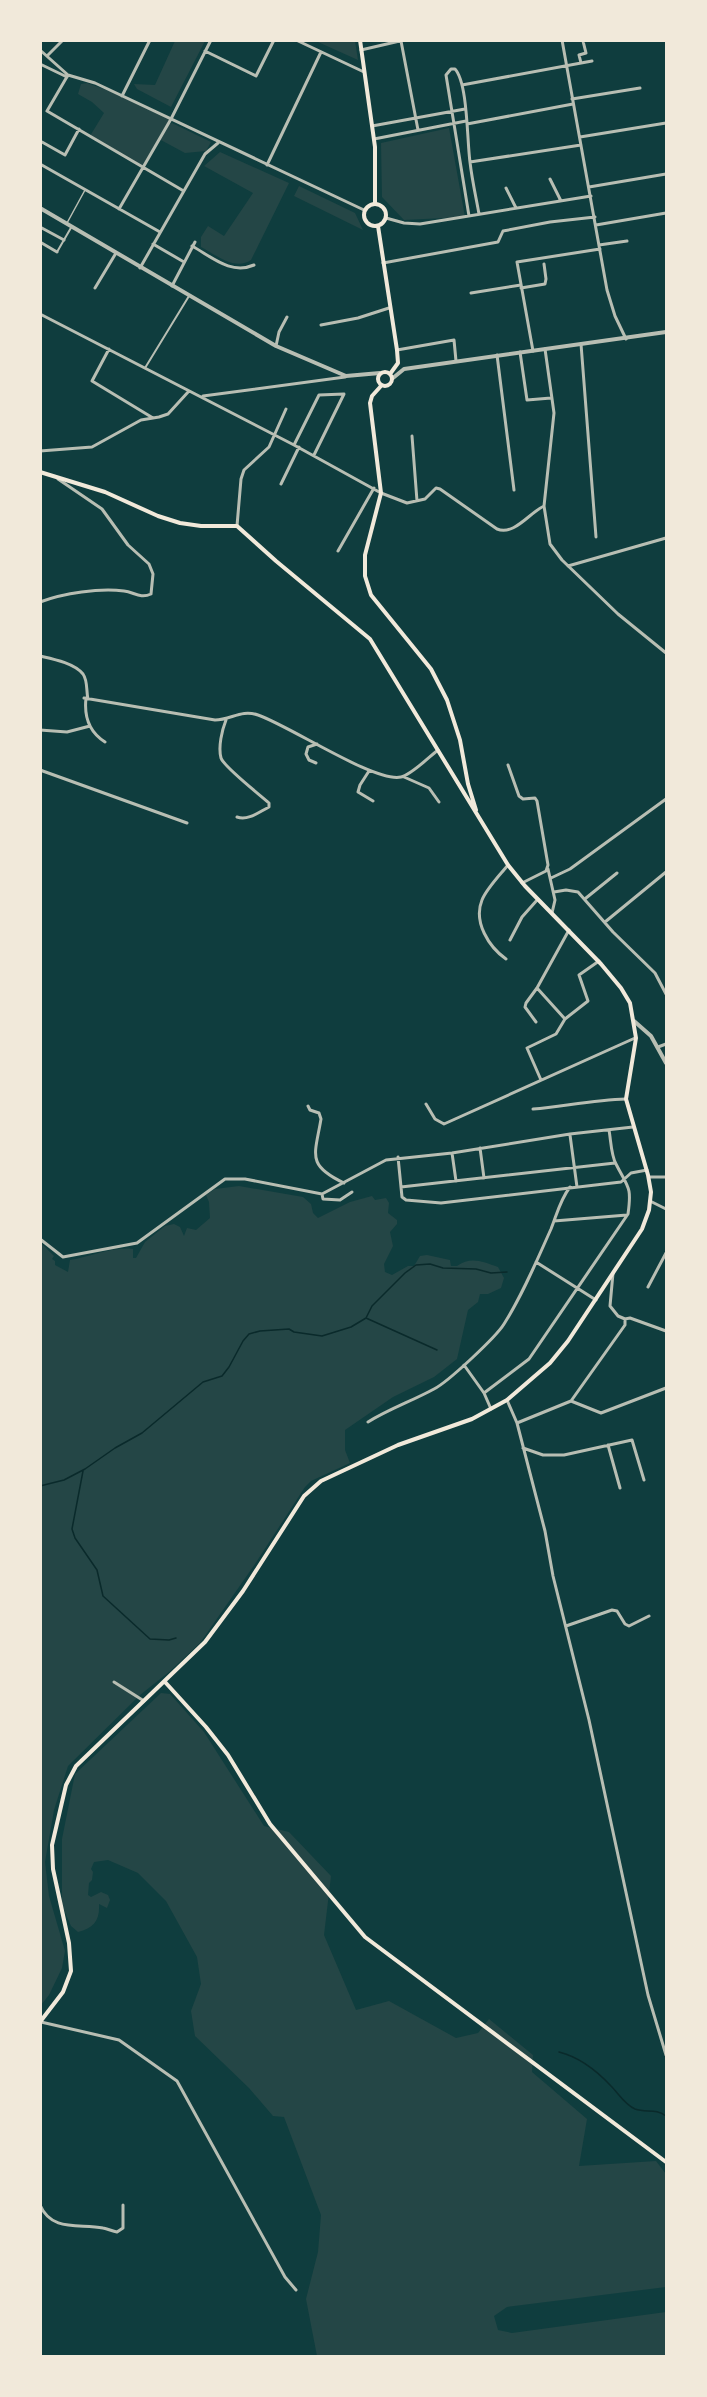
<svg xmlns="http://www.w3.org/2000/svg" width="707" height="2397" viewBox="0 0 707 2397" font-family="Roboto,sans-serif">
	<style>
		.green { fill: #244646 }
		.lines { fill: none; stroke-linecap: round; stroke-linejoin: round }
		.stream { stroke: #0a2a2b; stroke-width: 1.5 }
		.service { stroke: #b8beb3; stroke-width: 1.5 }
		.pedestrian { stroke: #b8beb3; stroke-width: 2 }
		.minor { stroke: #b8beb3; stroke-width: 3 }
		.tertiary { stroke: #b8beb3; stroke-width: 4 }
		.secondary { stroke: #f1e9da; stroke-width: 4 }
	</style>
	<rect width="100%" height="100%" fill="#0f3d3e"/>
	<path class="green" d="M175 41H205L171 107 137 89 134 84 155 85Z
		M318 41H355L358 60 318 42Z
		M87 83 115 93 171 119 168 125 172 123 211 142 206 151 185 153 159 139 143 167 90 136 104 113 92 102 78 94 81 84Z
		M449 128 465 217 404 220 382 197 381 143Z
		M220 152 289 183 251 260C235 271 216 255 201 247V237L208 226 224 236 253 193 204 166Z
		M299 186 355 213 363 230 294 196Z
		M239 1186 303 1197 311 1204 313 1213 318 1218 350 1202 372 1196 375 1200 386 1198 389 1203 388 1213 397 1220V1224L390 1232 393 1246 384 1264 385 1272 392 1275 408 1266H414L420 1256 427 1255 450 1260 451 1266H457C471 1256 483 1262 498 1267L504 1278 501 1288 488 1294H480L478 1302 468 1310 457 1359 434 1377 393 1397 345 1430V1450L350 1463 311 1481 305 1487 255 1564 200 1643 169 1672 140 1695 68 1766 54 1810 45 1862 49 1896 65 1951 62 1968 49 1995 41 2005V1243L54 1256 52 1259 55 1261V1265L68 1272 70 1260C90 1257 113 1246 133 1249V1258H136L145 1242 165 1226 174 1224 180 1227 184 1236 187 1228 196 1230 210 1218 209 1202 206 1195 215 1189Z
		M161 1693 170 1694 204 1732 264 1826 289 1832 331 1876 324 1935 356 2010 389 2001 456 2038 478 2033 489 2019 533 2055 532 2072 587 2119 579 2166 656 2161 666 2174V2287L507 2307 494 2316 498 2330 512 2333 666 2312V2356H317L306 2299 318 2252 321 2215 284 2117 273 2116 249 2088 195 2036 191 2011 201 1984 197 1957 166 1901 138 1873 108 1860 94 1862 91 1869 93 1872 92 1880 89 1883 88 1895 91 1897 101 1892 108 1895 110 1900 107 1908 99 1904C100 1920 94 1928 78 1932L71 1926 62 1905V1839L75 1774Z"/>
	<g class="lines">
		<path class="stream" d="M366 1318 437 1350
			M83 1471 72 1529 75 1538 97 1570 103 1596 150 1639 169 1640 176 1638
			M40 1486 64 1480 85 1469 115 1448 142 1433 203 1382 222 1376 229 1367 243 1341 249 1334 260 1331 289 1329 294 1332 322 1336 351 1327 366 1318 372 1306 405 1273 416 1265 430 1264 443 1268 476 1269 491 1273 507 1272
			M559 2052C579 2057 597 2071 611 2086 618 2093 625 2105 635 2109 646 2113 656 2108 666 2116"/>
		<path class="service" d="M67 223 85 190"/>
		<path class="pedestrian" d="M57 252 72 226
			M145 368 189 296"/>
		<path class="minor" d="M296 40 364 72
			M562 40 607 290 615 316 626 339
			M401 41 418 130
			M40 50 68 75 95 83 364 210
			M361 50 404 40
			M205 51 256 76 274 40
			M47 56 63 40
			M581 63 579 55 586 53 583 41 586 40
			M40 64 67 77
			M68 75 47 111 182 190
			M462 85 592 61
			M122 96 150 40
			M572 99 640 88
			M467 124 573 104
			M372 126 465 109
			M580 137 666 123
			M374 139 466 121
			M42 142 65 155 79 129
			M470 162 581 145
			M40 164 160 232
			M267 165 321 52
			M550 179 561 201
			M589 187 666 174
			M506 188 516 208
			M119 209 171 119 211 40
			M469 216 446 75 451 69H455C468 83 467 142 470 162 472 180 476 197 479 214
			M386 218 404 223 420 224 591 196
			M596 225 666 213
			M40 227 64 240
			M40 242 57 252
			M153 244 184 262
			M599 245 627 241
			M192 246C212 257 231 275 254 265
			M383 263 498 242 503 231 550 222 595 217
			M140 268 205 154 218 143
			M172 286 195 242
			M95 288 116 253
			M521 288 545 284 546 279 544 264
			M471 293 521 285
			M40 314 294 445 381 493 407 503 425 499 436 488 440 489 497 529C514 536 529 513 544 506
			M321 325 358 318 389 308
			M581 344 596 537
			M276 346 279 332 287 317
			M109 349 92 381 153 418
			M545 349 554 413 544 506 550 544 562 560 618 614 666 653
			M397 350 454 340 456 361
			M533 351 517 262 600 249
			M520 352 527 400 551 398
			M497 355 514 490
			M203 396 345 377
			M412 436 417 501
			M294 445 319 395 344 394 314 455
			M40 451 92 447 141 420 159 417 168 414 189 391
			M281 484 299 447
			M237 526 241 479 244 470 269 447 286 409
			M338 551 374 488
			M568 566 666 538
			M40 602C64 593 99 588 124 591 134 592 140 599 151 594L153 574 149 564 128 545 102 509 58 479
			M40 656C53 659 74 663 83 674 88 681 86 691 88 699
			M84 698 215 720C231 720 241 709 258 715 290 726 375 783 401 777 411 775 429 757 438 750
			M86 698C84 716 89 732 105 742
			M226 720C222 730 218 747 221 758 223 766 260 795 269 803V807C259 812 248 821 237 817
			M40 730 67 732 90 726
			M316 763 309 760 306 754 308 747 317 744
			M508 765 519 796 523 799 535 798 537 801 548 865 546 871 522 883
			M40 770 187 823
			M369 771 360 785 358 792 373 801
			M404 777 429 788 439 802
			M548 869 555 900 552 913
			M551 878 570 869 666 799
			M554 892 566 890 578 892 613 932 655 973 666 994
			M586 898 617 873
			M605 922 666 872
			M510 940 522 917 538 899
			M506 959C489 947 473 922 482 900 487 888 500 875 508 865
			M537 988 565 1019 556 1034 527 1048 541 1080
			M565 1019 588 1001 579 975 599 961
			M536 1022 525 1007 526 1003 537 988 569 930
			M658 1047 666 1044
			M426 1104 435 1119 444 1124 635 1038
			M308 1106 310 1110 319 1113 321 1119C315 1155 306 1165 344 1183
			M533 1109C565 1106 594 1100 626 1099
			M570 1135 577 1187
			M480 1148 484 1178
			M452 1153 456 1181
			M398 1157 402 1197 406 1200 441 1203 621 1182 631 1173 647 1170
			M649 1177H666
			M401 1187 615 1163
			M322 1194 323 1199 340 1200 352 1192
			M650 1201 666 1209
			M554 1221 627 1215
			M40 1239 63 1257 137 1243 225 1179H245L322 1194 386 1160 452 1153 570 1134 633 1127
			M536 1262 596 1300
			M613 1273 610 1306 618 1316 625 1319 630 1318 666 1331
			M648 1287 666 1253
			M464 1365 484 1393 491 1409
			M484 1393 529 1359 628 1214C632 1186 628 1188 616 1164 611 1155 611 1141 609 1130
			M507 1400 517 1423 545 1531 553 1576 589 1720 648 1995 666 2055
			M571 1401 601 1413 666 1388
			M368 1422C389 1409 412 1401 434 1389 448 1382 496 1337 504 1324 523 1294 537 1260 551 1229 557 1214 560 1200 570 1187
			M517 1423 571 1401 625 1325V1319
			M608 1445 620 1488
			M523 1448 543 1455H564L632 1440 644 1480
			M566 1626 612 1610 617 1611 625 1624 629 1626 649 1616
			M114 1682 144 1701
			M41 2022 119 2040 177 2081 285 2277 296 2290
			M40 2205C52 2233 81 2223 103 2228 108 2229 112 2231 117 2232L123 2228V2205"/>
		<path class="tertiary" d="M40 208 276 346 346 376 380 373
			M393 378 404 369 666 332
			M634 1021 651 1036 666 1063"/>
		<path class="secondary" d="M360 40 375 147V203
			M364 215a11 11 0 1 1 22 0a11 11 0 1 1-22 0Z
			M378 226 397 350 398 363 390 374
			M378 379a7 7 0 1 1 14 0a7 7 0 1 1-14 0Z
			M381 386 372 396 370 403 381 493 365 555V576L371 595 431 669 447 700 460 740 468 784 476 810
			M40 472 105 492 158 516 180 523 201 526H237L276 561 370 639 508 865 525 886 601 964 621 988 630 1003 636 1038 626 1099 648 1175 651 1192 649 1210 642 1229 568 1341 550 1363 507 1400 472 1419 398 1445 321 1481 304 1496 243 1591 205 1642 76 1766 66 1785 52 1845 53 1869 69 1943 71 1971 63 1992 40 2022
			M165 1682 206 1727 228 1755 270 1824 365 1937 666 2162"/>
	</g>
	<rect width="707" height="2397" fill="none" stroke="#f1e9da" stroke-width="84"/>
</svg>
